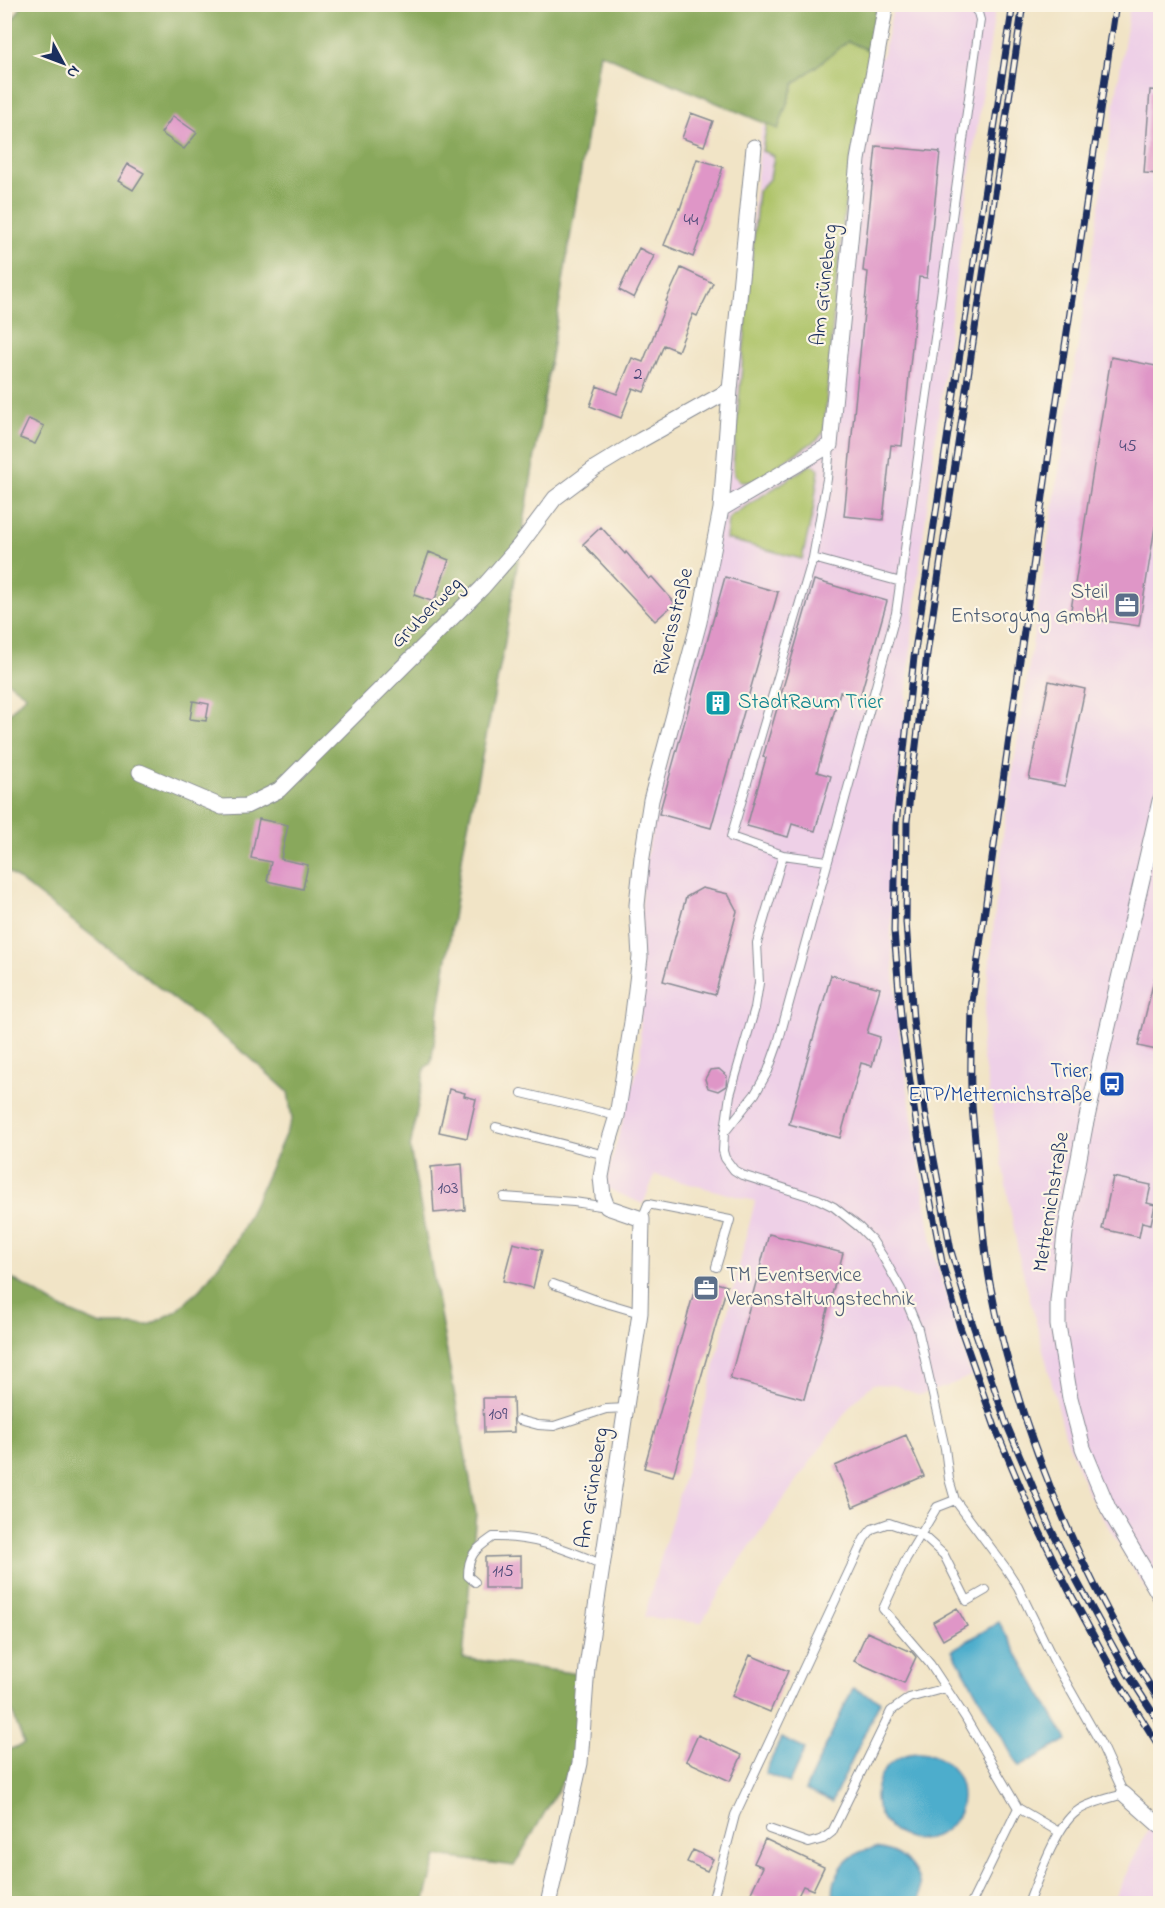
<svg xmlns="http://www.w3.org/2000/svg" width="1165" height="1908" viewBox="0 0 1165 1908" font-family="'Indie Flower',sans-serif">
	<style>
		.built { fill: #eed0e7 }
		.green { fill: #acc266; stroke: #647862; stroke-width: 1.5 }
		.forest { fill: #89a85b; stroke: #526c5c; stroke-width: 1.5 }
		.water { fill: #4dadcc; stroke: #346e95; stroke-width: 1.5 }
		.building { fill: #df96c7 }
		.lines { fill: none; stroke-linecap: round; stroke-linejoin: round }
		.lane-casing { stroke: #868a92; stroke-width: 10 }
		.street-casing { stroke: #868a92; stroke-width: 17 }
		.lane { stroke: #fff; stroke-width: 8 }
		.street { stroke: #fff; stroke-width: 15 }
		.rail-casing { stroke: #1b2f5e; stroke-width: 7 }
		.rail { stroke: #fcf5e5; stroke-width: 4.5; stroke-dasharray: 14; stroke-linecap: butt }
		.labels { text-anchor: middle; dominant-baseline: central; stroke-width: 4.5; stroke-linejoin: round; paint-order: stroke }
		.number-label { font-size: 18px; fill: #4c4978 }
		.street-label { font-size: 21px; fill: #1b2f5e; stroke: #fcf5e5 }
		.service-label { font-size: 21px; fill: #4e5e75; stroke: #fcf5e5; text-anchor: end }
		.culture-label { font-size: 21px; fill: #0d838f; stroke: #fcf5e5; text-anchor: start }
		.transit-label { font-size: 21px; fill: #164399; stroke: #fcf5e5; text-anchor: end }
	</style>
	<rect width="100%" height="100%" fill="#fcf5e5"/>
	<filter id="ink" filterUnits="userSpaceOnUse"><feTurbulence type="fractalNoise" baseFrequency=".0167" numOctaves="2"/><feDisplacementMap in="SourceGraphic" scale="12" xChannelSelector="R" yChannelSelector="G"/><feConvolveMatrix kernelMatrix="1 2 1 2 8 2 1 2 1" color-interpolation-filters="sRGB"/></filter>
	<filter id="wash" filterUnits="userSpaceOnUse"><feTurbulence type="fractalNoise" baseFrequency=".008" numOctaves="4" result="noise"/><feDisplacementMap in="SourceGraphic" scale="24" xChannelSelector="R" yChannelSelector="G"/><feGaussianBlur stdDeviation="1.35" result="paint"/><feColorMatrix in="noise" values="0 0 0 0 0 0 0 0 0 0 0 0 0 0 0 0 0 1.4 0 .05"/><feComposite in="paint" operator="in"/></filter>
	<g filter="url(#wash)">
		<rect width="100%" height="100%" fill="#f1e4c6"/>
		<path class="built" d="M894 5H996L965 207 918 580 892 842 891 936 899 1030 915 1137 934 1255 971 1376 945 1387 919 1395 894 1385 873 1384 851 1405 739 1562 701 1623 644 1617 708 1393 755 1201 655 1175 643 1204 604 1187 641 1056 640 1019 642 877 724 501 762 126 779 130 848 44 882 58Z
			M1130 5H1160V1613L1087 1491 1065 1434 1019 1257 981 1047 1003 835Z
			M1150 1826 1160 1838V1903L1111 1904Z"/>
		<path class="green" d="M848 41 870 51 848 179 836 286 824 432 818 439 756 480 748 482H741L734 475 733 465 758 191 770 178 774 156 762 151 767 124 778 129 794 84Z
			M810 465H814L819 470 813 511 802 559 726 539 728 520 731 516Z"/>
		<path class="forest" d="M23 4 877 5 870 51 848 41 794 84 778 129 600 53 504 647 464 846 431 1063 425 1068 410 1148 476 1513 463 1658 579 1674 575 1760 514 1866 437 1856 424 1903H5V1751L24 1744 5 1692V1274L63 1309 101 1325H149L177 1311 202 1287 235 1243 257 1198 292 1119 288 1092 248 1056 5 869V718L26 695 4 679 5 32Z"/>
		<path class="water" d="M999 1622 1067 1740 1019 1767 952 1650Z
			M853 1688 880 1701 832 1802 805 1790Z
			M781 1738 805 1749 789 1783 765 1773Z
			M876 1796a43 43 0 1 1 86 0a43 43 0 1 1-86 0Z
			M875 1848C905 1852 925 1871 919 1903H835C829 1883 841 1860 860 1852 864 1850 870 1849 875 1848Z"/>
		<g id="blocks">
			<path class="building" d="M1150 90 1161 91V174L1144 173Z
				M691 113 713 121 704 146 682 138Z
				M173 116 197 133 184 149 161 133Z
				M876 146 940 152 927 278 919 277 902 446 891 445 883 520 844 516 868 272 863 271Z
				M697 159 723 167 706 219H707L693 257 664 245 679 208 680 209Z
				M128 164 144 173 133 190 118 181Z
				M639 248 654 256 634 298 619 290Z
				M681 268 713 283 697 316 693 314 678 351 664 345 644 392 633 388 621 418 590 406 597 386 617 394 632 358 643 362 667 302 666 301Z
				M1111 357 1161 367V528L1155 527 1139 626 1070 616Z
				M29 419 44 426 35 444 20 438Z
				M601 527 625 554 626 552 649 579 652 577 675 603 655 621 583 544Z
				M429 552 449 560 434 602 414 595Z
				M725 577 778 592 711 828 659 814Z
				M814 580 887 601 860 697 840 692 817 772 831 776 815 831 792 824 788 837 747 826 766 758 763 757Z
				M1049 681 1085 689 1065 786 1029 779Z
				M193 701 209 704 206 721 190 719Z
				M259 819 288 825 281 859 308 865 303 889 267 881 271 862 251 858Z
				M702 888 728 894 737 911 715 995 663 981 686 897Z
				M1156 972 1161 973V1051L1138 1046Z
				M831 975 880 988 867 1033 880 1037 872 1066 861 1063 840 1138 789 1124Z
				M719 1069 727 1076 726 1086 718 1091 708 1088 705 1079 710 1070Z
				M449 1089 465 1093 464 1096 476 1099 467 1138 439 1132Z
				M462 1164 465 1210 434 1213 431 1167Z
				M1113 1177 1151 1185 1147 1203 1155 1205 1151 1224 1142 1222 1139 1237 1102 1229Z
				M769 1234 843 1253 804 1399 730 1379Z
				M513 1243 542 1250 533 1288 503 1281Z
				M698 1278 727 1286 673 1476 644 1468Z
				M483 1398H513L514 1432 484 1433Z
				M906 1435 924 1476 853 1507 835 1466Z
				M521 1556V1588H485V1557Z
				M957 1608 967 1626 943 1640 933 1622Z
				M867 1632 912 1652 916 1657 904 1683 854 1661Z
				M750 1655 788 1671 770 1712 732 1696Z
				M698 1735 742 1755 730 1781 686 1761Z
				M765 1839 824 1867 813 1890 803 1886 794 1904H774L764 1899 763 1901 750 1895 763 1867 754 1863Z
				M693 1850 713 1859 707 1871 687 1862Z"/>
		</g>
	</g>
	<g filter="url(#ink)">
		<use href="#blocks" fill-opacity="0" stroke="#868a92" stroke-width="1.5"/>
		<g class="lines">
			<g class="lane-casing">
				<path id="lane" d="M971 4 978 13 980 20 896 613 778 1043 768 1071 755 1094 724 1133 723 1151 725 1158 734 1170 742 1175 818 1199 834 1207 859 1227 872 1240 883 1257 901 1289 918 1329 945 1448 949 1479 955 1500 1005 1567 1018 1587 1055 1663 1101 1744 1124 1794C1111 1798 1087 1803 1076 1812 1057 1825 1037 1881 1028 1904
					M813 558 827 479 830 446
					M827 861 783 855 731 837 813 558 901 582
					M522 1093 617 1116
					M496 1127 605 1155
					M725 1130 730 1095 755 1008 759 983 757 943 783 855
					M504 1197 574 1202 607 1207
					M642 1219 648 1204 730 1220 716 1267
					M553 1284 596 1300 640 1313
					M519 1420 538 1425 554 1426 606 1409 627 1408
					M955 1500 937 1507 906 1559 883 1609 930 1664 965 1717 1018 1808 971 1904
					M475 1582 468 1576C468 1554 476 1549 493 1537 533 1536 567 1549 603 1565
					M1018 1808 1059 1832
					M769 1829 809 1843 823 1839 832 1832 891 1711 909 1698 946 1688
					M721 1904 713 1899 735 1815 864 1539 872 1529 889 1523 921 1534 944 1555 967 1601 986 1590"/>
			</g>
			<g class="street-casing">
				<path id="street" d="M721 509 830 445 858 160 886 4
					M140 772 222 807 246 806 279 790 482 588 519 546 555 498 595 468 641 440 730 390
					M1160 801 1085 1126 1065 1233 1058 1301V1325L1070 1398 1083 1448 1108 1508 1160 1596
					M1124 1794 1160 1826
					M548 1904 580 1763 587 1667 640 1313 642 1219 607 1207 603 1196 601 1177 605 1155 617 1116 632 1022 640 957 637 905 642 857 651 800 699 622 721 509 730 390 754 147"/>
			</g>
			<use href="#lane" class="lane"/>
			<use href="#street" class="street"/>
			<g class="rail-casing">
				<path id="rail" d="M1013 4 914 657 896 825 894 931 902 1028 918 1135 942 1262 960 1327 995 1427 1036 1524 1067 1587 1118 1681 1160 1748
					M1023 4 927 654 907 821 906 922 913 1019 925 1111 951 1251 972 1322 1006 1423 1050 1527 1077 1581 1128 1674 1160 1724
					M1116 4 1050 446 972 1002C972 1031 970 1060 971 1088 972 1113 975 1137 977 1161 980 1202 983 1243 990 1283 1018 1432 1081 1574 1160 1702"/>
			</g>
			<use href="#rail" class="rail"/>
		</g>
	</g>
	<defs>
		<g id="office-square" transform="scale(1.35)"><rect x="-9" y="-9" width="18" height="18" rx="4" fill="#5c6f8a" stroke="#fcf5e5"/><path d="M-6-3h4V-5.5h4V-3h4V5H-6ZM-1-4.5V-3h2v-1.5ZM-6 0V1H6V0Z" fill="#fff"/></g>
		<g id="building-square" transform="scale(1.35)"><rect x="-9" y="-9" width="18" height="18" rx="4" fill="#0f9aa8" stroke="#fcf5e5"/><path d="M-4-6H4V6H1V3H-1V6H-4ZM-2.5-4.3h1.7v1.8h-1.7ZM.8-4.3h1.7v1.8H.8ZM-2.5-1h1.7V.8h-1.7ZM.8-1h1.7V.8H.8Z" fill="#fff"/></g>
		<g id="bus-square" transform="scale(1.35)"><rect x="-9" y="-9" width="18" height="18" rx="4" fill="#1a4fb4" stroke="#fcf5e5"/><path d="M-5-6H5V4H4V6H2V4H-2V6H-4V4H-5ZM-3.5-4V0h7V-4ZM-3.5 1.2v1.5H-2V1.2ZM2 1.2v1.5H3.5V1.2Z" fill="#fff"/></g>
	</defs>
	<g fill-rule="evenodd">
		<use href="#office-square" x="1127" y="605"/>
		<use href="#building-square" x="718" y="703"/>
		<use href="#bus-square" x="1112" y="1084"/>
		<use href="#office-square" x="706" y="1288"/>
	</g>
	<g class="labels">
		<g class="number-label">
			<text x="691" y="221">44</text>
			<text x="638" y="375">2</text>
			<text x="1128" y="447">45</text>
			<text x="448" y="1189">103</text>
			<text x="498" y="1415">109</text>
			<text x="503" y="1572">115</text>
		</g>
		<g class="street-label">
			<text transform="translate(825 285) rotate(-84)">Am Grüneberg</text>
			<text transform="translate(427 613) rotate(-45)">Gruberweg</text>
			<text transform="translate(674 622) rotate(-76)">Riverisstraße</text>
			<text transform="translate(1052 1202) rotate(-81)">Metternichstraße</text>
			<text transform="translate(593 1488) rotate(-81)">Am Grüneberg</text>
		</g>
		<g class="service-label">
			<text x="1108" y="593">Steil<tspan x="1108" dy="24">Entsorgung GmbH</tspan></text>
			<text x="726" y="1276" text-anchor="start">TM Eventservice<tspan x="726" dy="24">Veranstaltungstechnik</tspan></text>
		</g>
		<g class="culture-label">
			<text x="738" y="703">StadtRaum Trier</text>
		</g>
		<g class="transit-label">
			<text x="1092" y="1072">Trier,<tspan x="1092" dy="24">ETP/Metternichstraße</tspan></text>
		</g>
	</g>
	<rect width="1165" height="1908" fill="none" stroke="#fcf5e5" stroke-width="24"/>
	<g transform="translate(63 63) rotate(131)" stroke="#fcf5e5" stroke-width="4.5" paint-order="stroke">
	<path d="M0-4.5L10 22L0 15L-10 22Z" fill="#1b2f5e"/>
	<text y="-9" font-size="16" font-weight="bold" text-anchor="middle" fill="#1b2f5e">N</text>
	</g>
</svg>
